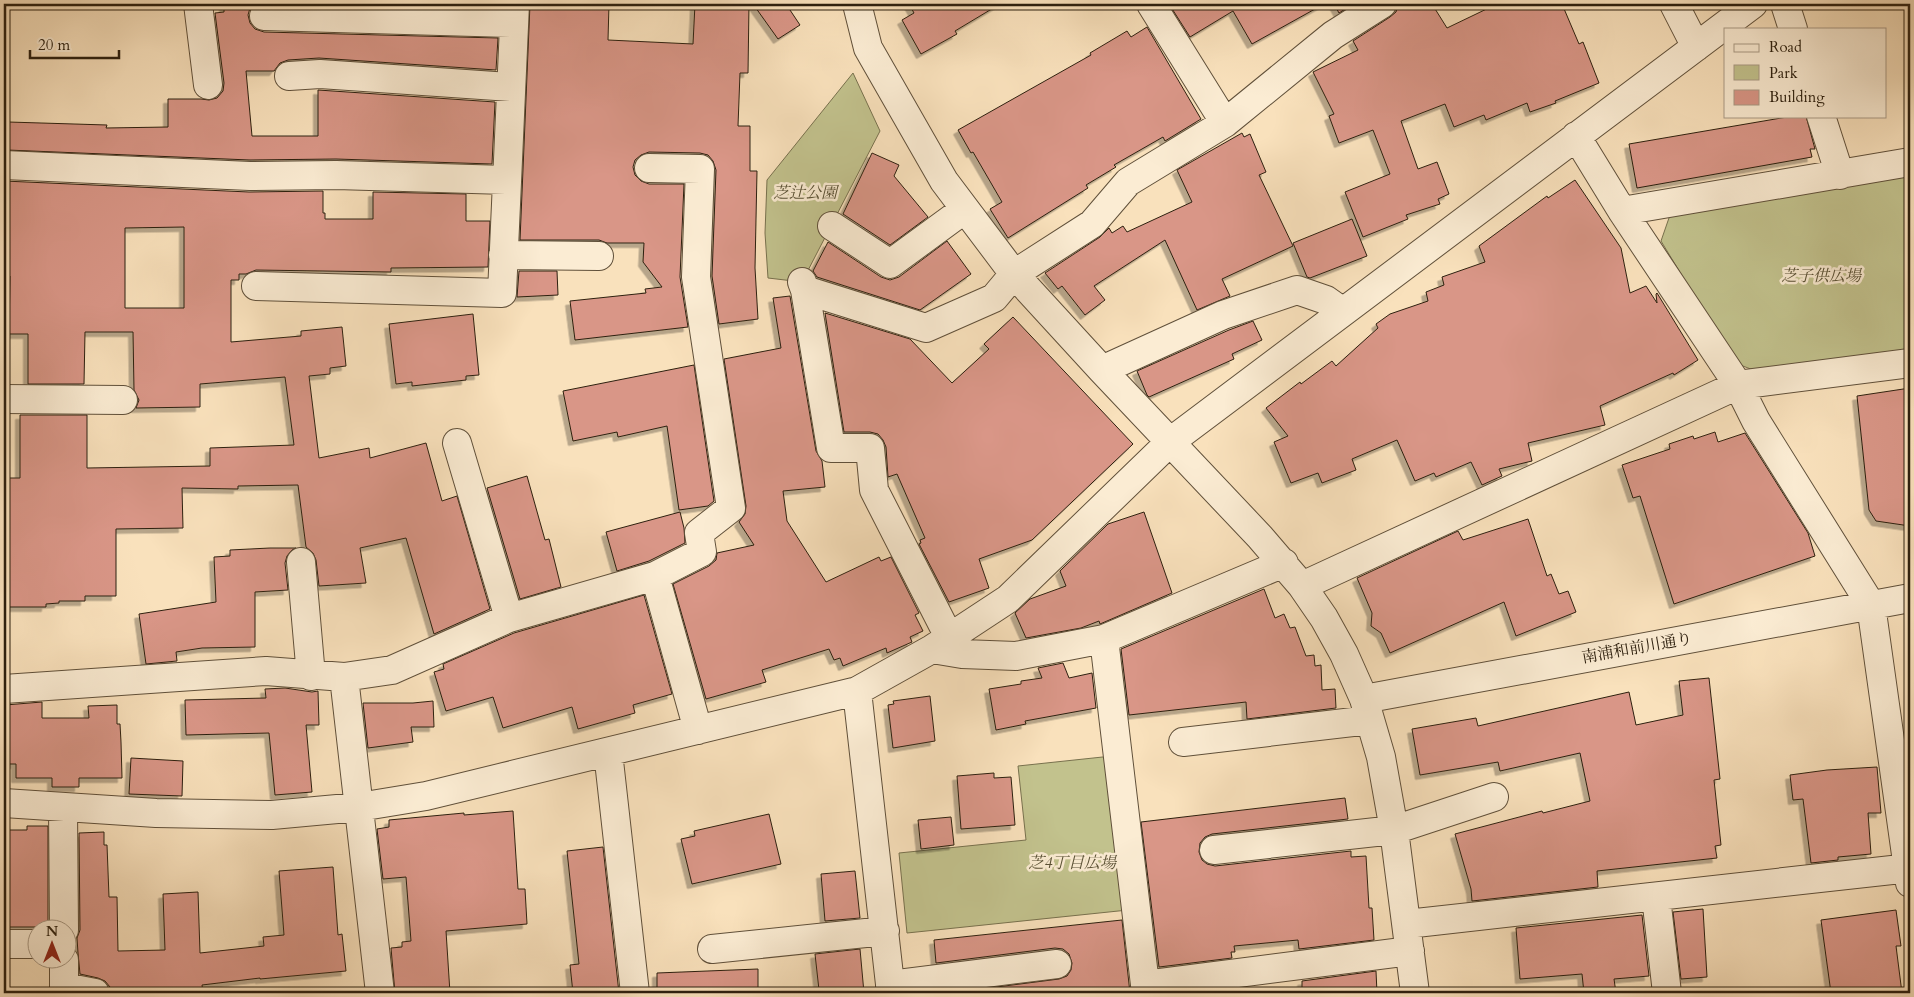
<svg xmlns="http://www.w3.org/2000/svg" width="1914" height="997" viewBox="0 0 1914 997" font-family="Cardo,'Noto Serif JP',serif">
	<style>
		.green { fill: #c2c28d; stroke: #78714e }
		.building { fill: #d99687; stroke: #2d200f; fill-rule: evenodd; filter: url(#shadow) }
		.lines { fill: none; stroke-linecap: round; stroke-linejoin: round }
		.minor-casing { stroke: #60503a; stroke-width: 30 }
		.minor { stroke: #fbecd3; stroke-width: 28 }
		.labels { text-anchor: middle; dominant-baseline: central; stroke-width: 5; stroke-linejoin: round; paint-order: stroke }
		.park-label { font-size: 16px; font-style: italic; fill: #5a5135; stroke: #fbecd3 }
		.street-label { font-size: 16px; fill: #2d200f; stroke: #fbecd3 }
	</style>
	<defs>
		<filter id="shadow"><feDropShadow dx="-4.5" dy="4.5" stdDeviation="0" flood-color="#0004"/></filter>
	</defs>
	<rect width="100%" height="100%" fill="#f9e1bc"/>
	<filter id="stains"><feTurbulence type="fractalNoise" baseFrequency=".004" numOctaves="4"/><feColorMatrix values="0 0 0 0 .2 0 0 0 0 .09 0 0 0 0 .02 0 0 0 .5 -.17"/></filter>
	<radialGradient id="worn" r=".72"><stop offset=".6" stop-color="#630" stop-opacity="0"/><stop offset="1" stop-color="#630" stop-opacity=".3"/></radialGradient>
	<path class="green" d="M853 73 880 131 802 282 768 278 765 233 767 180Z
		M1910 174V351L1756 371 1735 363 1661 241 1670 215Z
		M1112 756 1128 910 907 933 899 853 1026 840 1018 766Z"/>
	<path class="building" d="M224 4H255L250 8 248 15 250 23 255 29 264 32 498 38 496 70 319 58 288 60 280 63 274 71H246L252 136H318V90L495 102 492 164 336 159 250 160 7 150 8 122 107 125 106 128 168 127V99H201L209 100 217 98 223 91 224 83 215 13 224 12Z
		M385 4H499V7Z
		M530 4H609L608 40 693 44 695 4H749L748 73H740L738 126H750V171H757L755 268 758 319 719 324 712 276 716 170 713 161 708 155 700 153 649 152 641 155 635 160 633 167 635 175 641 181 649 184H684L680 277 688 327 575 340 570 301 646 293 645 289 662 287 643 262 644 243H607L599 240H520Z
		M753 4H786L800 25 778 39Z
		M909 4H1000L955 31 957 34 921 54 902 20 914 13Z
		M1169 4H1324L1252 44 1233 11 1190 37Z
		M1334 4H1353L1339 13Z
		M1398 4H1432L1447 28 1497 4H1562L1579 44 1583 42 1599 83 1555 101 1556 103 1530 112 1527 103 1486 120 1484 115 1454 127 1445 104 1401 121 1418 169 1437 162 1449 194 1438 199 1440 204 1406 215 1408 219 1363 237 1345 192 1390 174 1373 130 1339 143 1329 116 1334 114 1313 72 1358 50 1353 41 1390 17 1396 12Z
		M1147 27 1201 119 1165 141 1163 137 1114 165 1116 167 1086 185 1088 188 1008 238 990 209 1002 202 973 152 971 153 958 130 1091 55 1090 53 1127 31 1131 37Z
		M1793 116H1806L1815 149H1810L1812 157 1637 188 1629 144Z
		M1242 133 1244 137 1250 134 1266 172 1259 175 1293 246 1222 279 1230 296 1197 310 1165 240 1094 286 1105 300 1085 315 1062 286 1058 289 1045 273 1100 237 1109 228 1112 233 1123 226 1127 232 1192 202 1177 170Z
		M872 153 899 165 894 176 928 217 890 245 843 214Z
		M1575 180 1621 248 1630 293 1646 286 1657 303 1656 294 1657 293 1698 360 1674 375 1673 373 1600 406 1605 425 1528 443 1532 461 1499 469 1502 476 1482 485 1471 462 1436 477 1434 473 1415 481 1397 440 1352 459 1356 470 1322 483 1318 473 1291 483 1274 442 1288 436 1266 408 1300 382 1301 384 1332 361 1336 366 1378 328 1376 324 1390 314 1428 301 1426 292 1444 285 1442 277 1485 262 1479 246 1547 196 1548 198Z
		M4 181 249 192 323 191V213H325V219H373V192L466 194V221H490L488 267 391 268V272L256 270 246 274H239V280H231V342L301 336V331L342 327 346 366 330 368V374L309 376 319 458 369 448 370 458 426 443 442 501 457 496 490 609 434 634 406 538 360 548 366 583 319 586 316 560 313 553 306 547 298 485 238 486V489L182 488 183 528 116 529V596H85V601H59V603L46 604V607H4V478H20V415H87V468L210 466V448L294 445 285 377 200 384V407L136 408 139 400 134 390 133 332H85L84 384H28V334H9L10 276H7V218H4ZM184 227V308H125V228Z
		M1352 219 1367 256 1310 278 1307 277 1293 243Z
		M947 241 971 274 920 310 817 277 813 271 828 242 881 277 890 280 899 277Z
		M519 271H557L558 295 517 297Z
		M790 296 816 451 822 461 825 487 783 491 787 521 826 582 879 557 881 561 891 557 919 613 915 615 923 631 910 637 912 642 887 653 886 648 843 666 840 658 834 660 829 649 762 670 766 682 706 699 673 584 709 566 716 560 717 553 754 545 739 522 745 514 746 506 724 359 781 348 773 298Z
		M825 313 910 339 952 383 989 349 984 344 1013 317 1133 444 1032 540 979 559 989 588 949 602 919 544 921 543 920 540 925 538 897 474 888 477 886 447 883 440 878 434 870 432H844Z
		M473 314 479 375 466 376V380L412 386V382L396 384 389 324Z
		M1253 321 1262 340 1232 354 1234 359 1149 397 1147 395 1137 371 1229 330Z
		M694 365 714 501 708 506 679 510 667 426 618 437 617 432 573 441 563 391Z
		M1910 388V526L1876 521 1869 510 1857 396Z
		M1715 432 1718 442 1745 433 1808 533 1815 556 1674 604 1640 496 1633 498 1622 465 1670 449 1669 444 1693 436 1694 439Z
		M527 476 545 540 549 539 561 587 520 599 487 488Z
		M680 512 684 528 685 543 649 561 617 571 606 532Z
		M1144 512 1172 593 1100 624 1099 621 1081 628 1026 638 1015 613 1030 599 1066 586 1060 571 1108 524Z
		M1528 519 1547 576 1551 574 1559 594 1568 591 1576 612 1516 636 1504 602 1390 653 1381 633 1371 626 1372 613 1357 578 1458 531 1463 540Z
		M270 548H296L292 550 287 556 285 563 288 590 255 592V647L202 648 176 652 177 661 146 664 139 614 216 602 214 557 230 556V550Z
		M1264 589 1275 618 1284 614 1290 628 1295 627 1306 656 1314 655 1315 666 1321 665 1322 690 1335 689 1336 708 1247 719 1246 702 1129 715 1121 649Z
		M644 595 672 694 633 705 635 713 578 729 572 707 503 728 493 697 446 711 434 672 444 669 443 664 514 633Z
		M1063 663 1069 678 1092 673 1096 708 1025 721 1026 724 996 730 989 689 1021 684V681L1042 678 1038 668Z
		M1709 678 1720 779 1714 780 1721 845 1715 846 1717 858 1597 871 1598 887 1472 901 1471 889 1455 834 1542 811 1543 813 1590 801 1580 753 1500 771 1498 762 1420 775 1412 729 1476 718 1478 726 1629 692 1636 725 1683 715 1679 681Z
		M285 688 312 692 318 691 319 725H306L312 792 275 795 269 733 186 735 185 700 266 698 265 689Z
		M930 696 935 741 893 748 888 705 894 704 893 701Z
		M433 701 434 727H411L413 742 368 748 363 703H413Z
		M42 702V718H89L88 706 117 705V724H120L121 742 122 778H79V787H52V778H16V764H4L5 705Z
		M131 758 183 761 182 796 129 794Z
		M1877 767 1881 813H1868L1871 854 1838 857V860L1811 863 1803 799 1793 800 1790 775 1827 770Z
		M994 773V778L1011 777 1015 825 961 829 957 776Z
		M1345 798 1348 819 1212 834 1205 837 1200 843 1199 852 1202 860 1207 864 1215 866 1351 851V857L1366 856 1369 908H1372L1374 940 1299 949 1298 940 1234 946 1235 952H1231L1232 958 1159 967 1141 822Z
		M513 811 518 889H525L527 924 446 931 450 993H395L391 948 402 947V942L411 941 406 877 383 879 377 829 389 827V820L464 813V815Z
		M769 814 781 864 692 884 681 839 695 836 694 831Z
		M951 817 954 845 921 849 918 820Z
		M27 826H48V927H4V830H27Z
		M104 832V845H107L109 897H117L118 951 165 950 163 894 198 892 200 953 264 946 263 937 284 935 279 871 333 867 338 935 342 934 346 971 260 979V978L202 985 203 993H110V987L105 981 98 978 80 974 78 953 77 938 80 930 79 833Z
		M603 847 619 993H573L570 965 579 964 567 851Z
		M855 871 860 918 825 921 821 874Z
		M1703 909 1707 977 1681 979 1673 912Z
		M1896 910 1901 946H1896L1902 993H1831L1821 920Z
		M1642 915 1649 976 1614 979 1616 993H1584L1582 974 1520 979 1516 928Z
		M1122 920 1130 993H950L1059 979 1067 976 1071 970 1072 963 1069 954 1063 949 1055 948 936 963 934 940Z
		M860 949 864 993H825V989L819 990 815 954Z
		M758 969V993H657V973Z
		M1376 971 1377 993H1302V981Z
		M1235 989V993H1203Z"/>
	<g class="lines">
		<g class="minor-casing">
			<path id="minor" d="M198 4 208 85
				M857 4 868 48 944 181 1014 274 1102 370 1260 537 1302 586 1324 618 1344 654 1364 699 1381 757 1394 830 1415 993
				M1151 4 1225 123
				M1674 4 1696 47
				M1785 4 1793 29
				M264 16 514 23
				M289 76 320 74 511 87
				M1821 116 1840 175
				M1576 136 1622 211 1738 385 1756 421 1871 605 1910 883
				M4 165 250 176 336 175 506 180
				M1622 211 1910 162
				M832 226 890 264 965 209
				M503 255 599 256
				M802 282 805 290 831 448H870L874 490 949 637
				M256 286 502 293 515 4
				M805 290 926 328 994 298 1014 274 1092 224 1128 182 1225 123 1333 35 1382 4
				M1102 370 1223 315 1297 290 1326 300 1343 312
				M4 399 123 400
				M457 443 509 618
				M301 562 311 676
				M655 576 698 730
				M1302 586 1738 385 1910 363
				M1104 639 1146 993
				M932 649 962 654 1016 656 1104 639 1284 563
				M344 677 380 993
				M4 689 266 671 344 677 392 670 509 618 655 576 702 552 699 533 731 508 696 277 700 169 649 168
				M857 691 891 993
				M1364 699 1910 598
				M1183 742 1370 720
				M608 752 635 993
				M4 803 156 813 272 815 359 807 426 796 857 691 932 649 1008 599 1170 442 1753 4
				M63 808 64 930
				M1214 850 1394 830 1494 797
				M1656 897 1667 993
				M1407 924 1910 868
				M4 944H38
				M712 949 885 931
				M64 960V987L95 993
				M890 985 1057 964
				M1145 985 1410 951"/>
		</g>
		<use href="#minor" class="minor"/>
	</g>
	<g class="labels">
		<g class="park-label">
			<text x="805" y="193">芝辻公園</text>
			<text x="1821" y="276">芝子供広場</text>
			<text x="1072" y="863">芝4丁目広場</text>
		</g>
		<g class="street-label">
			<text transform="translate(1637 648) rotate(-10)">南浦和前川通り</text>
		</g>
	</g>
	<rect width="1914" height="997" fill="none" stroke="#f9e1bc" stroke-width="20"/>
	<rect x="5" y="5" width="1904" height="987" fill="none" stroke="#2d200f" stroke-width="2.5"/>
	<rect x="10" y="10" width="1894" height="977" fill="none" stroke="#2d200f"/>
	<rect x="1724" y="28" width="162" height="90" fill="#fbecd3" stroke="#a99a85"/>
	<rect x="1734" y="44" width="25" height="8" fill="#fbecd3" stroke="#a99a85"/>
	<text x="1769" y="52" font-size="15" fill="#2d200f">Road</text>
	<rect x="1734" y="65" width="25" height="15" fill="#c2c28d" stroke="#a99a85"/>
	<text x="1769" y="78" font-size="15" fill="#2d200f">Park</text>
	<rect x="1734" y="90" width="25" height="15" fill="#d99687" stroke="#a99a85"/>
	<text x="1769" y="102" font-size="15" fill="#2d200f">Building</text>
	<g transform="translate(52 944)"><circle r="24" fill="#fbecd3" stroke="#a99a85"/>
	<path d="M0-4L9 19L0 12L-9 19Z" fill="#8f2418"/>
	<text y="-8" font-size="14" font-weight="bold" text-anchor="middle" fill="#2d200f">N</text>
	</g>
	<path d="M30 50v8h89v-8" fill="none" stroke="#2d200f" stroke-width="2.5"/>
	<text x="38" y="50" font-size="15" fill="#2d200f" stroke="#fbecd3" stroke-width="4" paint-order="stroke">20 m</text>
	<rect width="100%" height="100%" filter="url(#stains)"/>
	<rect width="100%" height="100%" fill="url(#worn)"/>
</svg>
